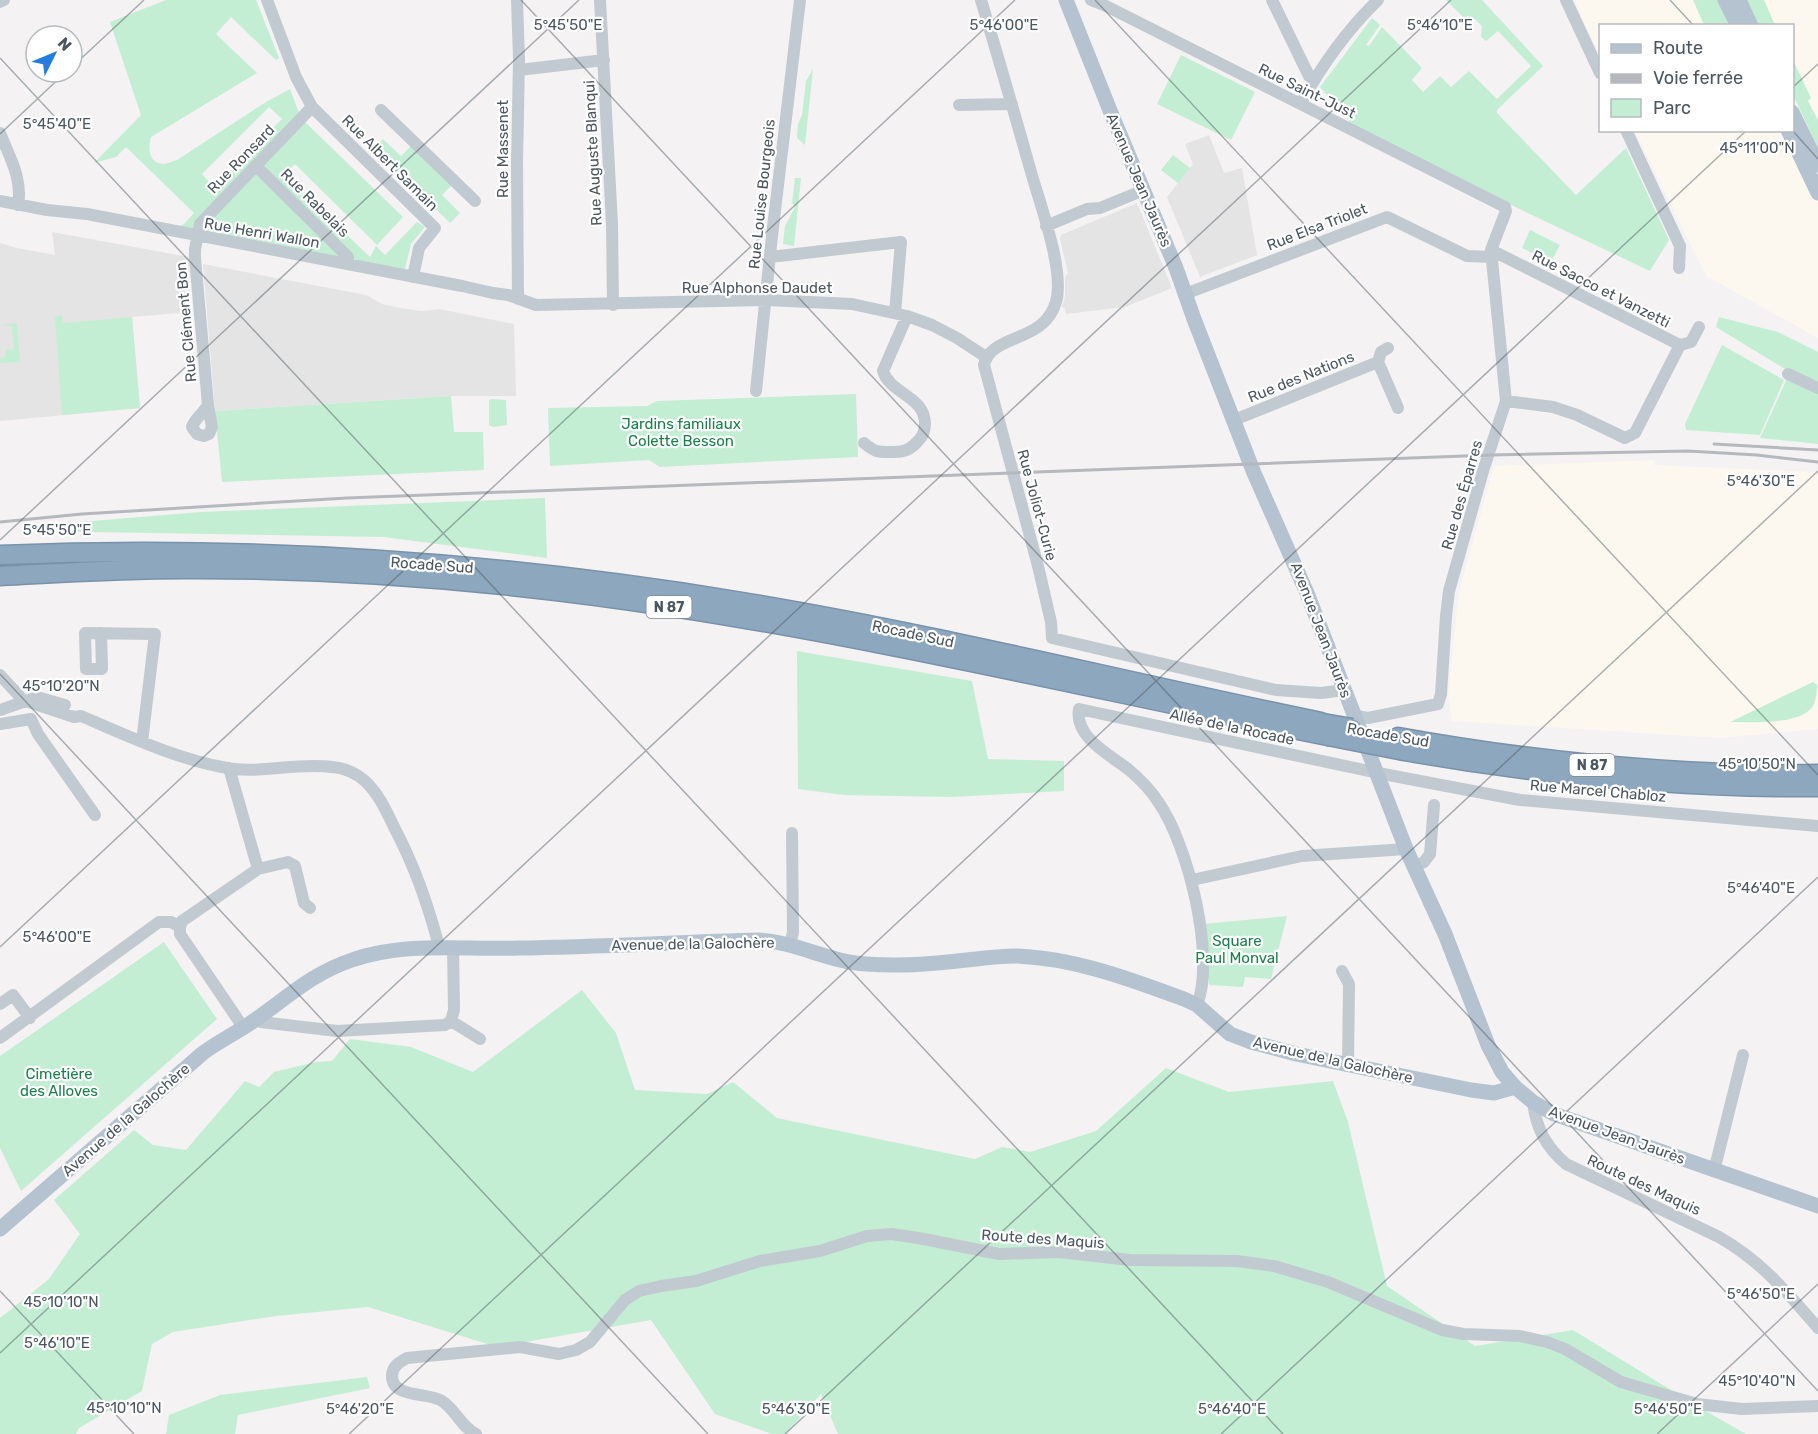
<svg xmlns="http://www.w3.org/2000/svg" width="1818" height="1434" viewBox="0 0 1818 1434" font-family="Rubik,sans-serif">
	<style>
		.commercial { fill: #fcf8ef }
		.education { fill: #e5e4e4 }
		.green { fill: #c4eed3; fill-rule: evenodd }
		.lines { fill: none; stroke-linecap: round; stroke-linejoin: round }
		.highway-casing { stroke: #7892aa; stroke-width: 21 }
		.minor { stroke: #c1cad0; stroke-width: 12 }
		.major { stroke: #b4c3cf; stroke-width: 15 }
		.highway { stroke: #8da7be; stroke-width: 18 }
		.rail { stroke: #b5b8bc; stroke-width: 3 }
		.highway-bridge-casing { stroke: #7892aa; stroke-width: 21; stroke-linecap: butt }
		.highway-bridge { stroke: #8da7be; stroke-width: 18 }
		.ticks { fill: none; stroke: #4b565f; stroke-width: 1.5; stroke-opacity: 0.45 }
		.labels { text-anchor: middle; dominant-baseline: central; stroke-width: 4.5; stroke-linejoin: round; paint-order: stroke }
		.shield { fill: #fff; stroke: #81898f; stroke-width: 1.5 }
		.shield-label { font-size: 14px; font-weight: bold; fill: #4b565f }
		.street-label { font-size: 15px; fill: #4b565f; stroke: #fff }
		.park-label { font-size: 15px; fill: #1c7f4a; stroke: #fff }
		.ticks-label { font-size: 15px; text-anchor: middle; fill: #4b565f; stroke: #fff; stroke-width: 4.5; stroke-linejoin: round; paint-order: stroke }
	</style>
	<rect width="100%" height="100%" fill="#f4f2f3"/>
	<path class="commercial" d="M1574 0H1818V338L1706 276 1635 131 1792 130V26H1600V56Z
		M1656 460 1654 465 1818 472V729L1720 738 1452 721 1448 695 1459 592 1494 466Z"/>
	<path class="education" d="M1209 135 1224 173 1242 168 1257 255 1200 277 1167 197 1193 164 1185 144Z
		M1137 203 1172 288 1125 307 1066 314 1065 308 1062 307 1065 296V277L1068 273 1060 239 1061 235Z
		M52 232 189 257 190 312 132 317 140 408 0 421V243L17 248 55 255Z
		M203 264 366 295 382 304 400 308 422 311 439 309 514 324 516 396H450L215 411Z"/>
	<path class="green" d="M166 0H256L279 58 276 60 231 17 216 34 257 73 151 137C148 147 148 163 163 164 167 164 173 161 177 160L266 102 290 89 301 118 403 217 377 245 295 164 284 175 370 257 376 246 385 255 417 222 425 227 411 244 405 269 178 227 184 224 194 213 126 147 116 157 94 163 141 115 110 22ZM269 107 282 119 214 187 202 174Z
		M1446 0H1482L1543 66 1497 110V113L1576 195 1626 148 1669 240 1650 271 1469 185 1356 129 1320 87 1372 18 1380 25 1366 45 1369 46 1382 27 1422 68 1412 80 1423 92 1440 76 1451 87 1469 71 1497 99 1531 66 1498 31 1486 41 1481 37 1482 26 1475 19 1470 24Z
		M1693 0H1719L1732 25H1704Z
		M1746 0H1764L1775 25H1759Z
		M1181 55 1255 92 1231 140 1157 104Z
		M1793 60 1811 98 1808 101 1818 120V148L1793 95Z
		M813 69 805 145 797 138 798 124 802 115 806 81Z
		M383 139 401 156 412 145 452 185 442 195 460 213 450 223 374 148Z
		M1173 155 1190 168 1178 183 1161 170Z
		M795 178H801L794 246 783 244 785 226 795 207 792 203Z
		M1530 230 1560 245 1551 262 1522 248Z
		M62 315 63 323 132 317 140 408 62 415 55 317Z
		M1719 317 1778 332 1818 352V444L1760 438 1790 372 1716 327Z
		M17 323 20 362 0 363V358L5 357V350L14 349 12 326 0 325Z
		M1722 345 1784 380 1760 435 1686 430 1685 424Z
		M856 394 858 457 660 467 649 460 550 466 548 408 647 406 657 401Z
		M451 396 454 432H483L484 470 222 482 215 411Z
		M492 399 506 400 507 425 493 427 489 425V400Z
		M545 498 547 558 383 537 32 531 31 526 201 512Z
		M797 651 972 681 988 759 1064 761V791L950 797 844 795 798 789Z
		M1813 682 1817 685C1817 691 1816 699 1814 704 1804 726 1750 722 1730 722Z
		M1287 916 1271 979 1245 977 1243 987 1209 985 1203 924Z
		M164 942 217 1019 21 1191 0 1148V1056Z
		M582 990 616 1033 635 1090 707 1094 733 1082 777 1118 975 1159 1002 1147 1030 1152 1096 1131 1166 1068 1229 1092 1333 1081 1348 1122 1387 1286 1475 1346 1573 1330 1702 1409 1746 1434H838L821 1394 785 1434H772L715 1414 651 1320 497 1347 368 1307 276 1316 173 1332 152 1344 142 1391 79 1428 76 1434H0V1318L49 1279 80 1234 54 1200 134 1130 153 1145 186 1150 245 1081 259 1087 274 1072 316 1062 332 1061 350 1039 411 1047 473 1072Z
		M367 1377 370 1388 238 1415 235 1434H166L169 1415 220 1395Z"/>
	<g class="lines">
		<g class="highway-casing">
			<path id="highway" d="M0 555C246 545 493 561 736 601 933 633 1126 682 1321 722
				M0 576C61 573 121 569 182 569 345 568 511 582 673 607 893 641 1110 693 1328 736
				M1398 737C1537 762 1677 776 1818 774
				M1404 751C1541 775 1679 788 1818 787"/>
		</g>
		<path class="minor" d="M267 0 296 77 312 107 435 228 419 248 413 277
			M517 0 519 59 517 164 518 299
			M600 0 612 224 613 305
			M981 0C998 57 1015 115 1031 172 1040 204 1065 271 1056 302 1044 344 991 333 984 365L1038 566 1051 622 1052 638 1276 690 1321 693 1344 690
			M1091 0 1106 6 1505 207 1506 211 1491 250 1506 401 1483 471 1449 591 1446 616 1441 694 1438 704 1368 718 1354 715
			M1272 0 1309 76 1314 80
			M1566 0 1600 73
			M0 2 4 0
			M519 70 604 60
			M1301 103C1322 65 1347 30 1378 0
			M959 105 1012 104
			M381 110 475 201
			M1626 130 1680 246 1679 268
			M0 133C9 156 23 179 18 205
			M256 166 348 257V264
			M0 201 47 210 87 214 462 286 493 293 508 295 536 305 766 300 852 304 907 316 932 325 957 338 986 357
			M1046 226 1087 209 1100 208 1144 190
			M1491 250 1680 345
			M770 257 901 242 895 313
			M1185 294 1387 217 1467 256 1492 257
			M1680 345 1691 342 1699 327
			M1378 362 1381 352 1388 348
			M1788 374 1818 388
			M756 391 772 236 800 0
			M1506 401 1553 407 1577 415 1625 438 1635 433 1680 345
			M208 405C203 414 195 418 192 427L197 434 204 436 209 434 212 427 208 405 195 258V249L200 224 312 107
			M1234 420 1378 362 1398 408
			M864 443C876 453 878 452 894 452 905 452 911 449 918 441 923 436 925 431 925 424 925 396 890 394 883 371L907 316
			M101 633 102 669H86L85 633 155 634 142 742
			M0 675 23 700 74 717 81 716C128 736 176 759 227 768 261 774 297 762 332 767 344 768 356 773 365 781 378 793 386 810 394 827 415 867 427 902 439 946
			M0 710 37 697 65 705
			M0 724 31 719 38 734 95 815
			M229 768 258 869 182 921 180 927V934L243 1027
			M1413 867 1424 862 1430 854 1434 805
			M258 869 288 862 295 866 304 903 310 908
			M1192 880 1302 856 1406 849
			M790 945 793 932 792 833
			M1342 971 1349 984 1348 1064
			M0 1004 13 995 30 1018
			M1197 1005C1216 957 1188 845 1159 803 1151 790 1140 779 1128 769 1110 755 1074 737 1079 709L1378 773 1520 800 1818 826
			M256 1019 261 1022 337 1031 445 1025 451 1021 454 1010 453 947
			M451 1021 480 1039
			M0 1038 159 922H171L180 927
			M1533 1102C1536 1128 1546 1147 1566 1164L1719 1237C1761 1261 1787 1292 1818 1328
			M1714 1171 1743 1055
			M476 1434C461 1427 456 1410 442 1401 429 1392 391 1399 392 1375 393 1365 400 1362 407 1358L520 1347 559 1354 576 1350 590 1342 625 1300 639 1291 661 1286 696 1281 760 1261 820 1251 867 1236 892 1234 924 1239 999 1254 1059 1252 1130 1260 1237 1261 1274 1266 1328 1282 1442 1330 1463 1334 1520 1336 1547 1342 1565 1349 1621 1382 1697 1404 1742 1409 1818 1406"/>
		<path class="major" d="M1066 0 1111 113 1176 268 1194 319 1254 473 1307 593 1406 849 1445 934 1488 1045 1502 1072 1515 1087 1533 1102 1554 1114 1818 1206
			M1725 0 1738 26
			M1739 0 1751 26
			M1792 112 1818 165
			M1788 130 1818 193
			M0 1229 203 1053C218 1042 234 1034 249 1024 285 1000 310 974 352 960 408 941 462 950 519 948 599 947 679 942 759 940 796 942 829 962 866 964 893 966 921 965 948 962 971 960 993 956 1016 956 1074 958 1130 979 1184 999L1197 1005 1230 1034 1251 1042 1296 1054 1471 1090 1494 1093 1515 1087"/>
		<use href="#highway" class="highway"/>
		<path class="rail" d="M1714 444 1818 450
			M0 522 82 514 347 498 1491 455 1688 451 1757 455 1818 462"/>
		<g class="highway-bridge-casing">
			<path id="highway-bridge" d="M1323 723 1352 728
				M1328 736 1404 751"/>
		</g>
		<use href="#highway-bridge" class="highway-bridge"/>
	</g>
	<path class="ticks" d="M521 0 1818 1391M1095 0 1818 775M1670 0 1694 26M0 58 1283 1434M72 67 144 0M1792 88 1818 64M1792 130 1818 159M0 134 66 72M0 540 579 0M0 674 708 1434M0 947 1015 0M0 1291 134 1434M0 1353 1451 0M349 1434 1747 130M785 1434 1818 471M1221 1434 1818 877M1657 1434 1818 1284"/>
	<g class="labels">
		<g class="shield">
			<rect x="646.5" y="596" width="45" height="22" rx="4.5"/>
			<rect x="1569.5" y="754" width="45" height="22" rx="4.5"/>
		</g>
		<g class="shield-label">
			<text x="669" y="607">N 87</text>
			<text x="1592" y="765">N 87</text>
		</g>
		<g class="street-label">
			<text transform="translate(1307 91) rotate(26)">Rue Saint-Just</text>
			<text transform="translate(503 149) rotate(-90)">Rue Massenet</text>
			<text transform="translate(593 153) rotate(-93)">Rue Auguste Blanqui</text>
			<text transform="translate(241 159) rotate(-46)">Rue Ronsard</text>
			<text transform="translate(390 163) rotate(45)">Rue Albert Samain</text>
			<text transform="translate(1139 180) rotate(67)">Avenue Jean Jaurès</text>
			<text transform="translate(762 194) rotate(-84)">Rue Louise Bourgeois</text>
			<text transform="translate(315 203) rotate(45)">Rue Rabelais</text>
			<text transform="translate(1317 227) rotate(-21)">Rue Elsa Triolet</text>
			<text transform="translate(262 233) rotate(10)">Rue Henri Wallon</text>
			<text x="757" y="288">Rue Alphonse Daudet</text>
			<text transform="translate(1601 289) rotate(27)">Rue Sacco et Vanzetti</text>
			<text transform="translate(186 322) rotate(-95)">Rue Clément Bon</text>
			<text transform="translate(1301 377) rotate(-22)">Rue des Nations</text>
			<text transform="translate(1462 495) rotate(-74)">Rue des Éparres</text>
			<text transform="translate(1037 505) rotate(75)">Rue Joliot-Curie</text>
			<text transform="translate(432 565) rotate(4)">Rocade Sud</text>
			<text transform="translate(1321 630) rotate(69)">Avenue Jean Jaurès</text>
			<text transform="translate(913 634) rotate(12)">Rocade Sud</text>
			<text transform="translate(1232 727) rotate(12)">Allée de la Rocade</text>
			<text transform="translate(1388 735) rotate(10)">Rocade Sud</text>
			<text transform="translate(1598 791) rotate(5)">Rue Marcel Chabloz</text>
			<text transform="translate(693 944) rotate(-1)">Avenue de la Galochère</text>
			<text transform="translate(1333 1060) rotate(13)">Avenue de la Galochère</text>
			<text transform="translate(126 1120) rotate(-41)">Avenue de la Galochère</text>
			<text transform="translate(1617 1135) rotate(20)">Avenue Jean Jaurès</text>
			<text transform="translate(1644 1185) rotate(25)">Route des Maquis</text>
			<text transform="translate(1043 1239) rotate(4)">Route des Maquis</text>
		</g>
		<g class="park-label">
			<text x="681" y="424">Jardins familiaux<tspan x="681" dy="17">Colette Besson</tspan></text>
			<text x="1237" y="941">Square<tspan x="1237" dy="17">Paul Monval</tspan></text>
			<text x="59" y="1074">Cimetière<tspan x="59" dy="17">des Alloves</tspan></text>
		</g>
	</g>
	<g class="ticks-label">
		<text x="568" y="30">5°45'50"E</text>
		<text x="1004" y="30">5°46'00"E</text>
		<text x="1440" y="30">5°46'10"E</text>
		<text x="57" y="129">5°45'40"E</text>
		<text x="1757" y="153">45°11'00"N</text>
		<text x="1761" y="486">5°46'30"E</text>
		<text x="57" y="535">5°45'50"E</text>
		<text x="61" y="691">45°10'20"N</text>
		<text x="1757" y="769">45°10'50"N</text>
		<text x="1761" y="893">5°46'40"E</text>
		<text x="57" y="942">5°46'00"E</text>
		<text x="1761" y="1299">5°46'50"E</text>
		<text x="61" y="1307">45°10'10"N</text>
		<text x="57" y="1348">5°46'10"E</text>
		<text x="1757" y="1386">45°10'40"N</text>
		<text x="124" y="1413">45°10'10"N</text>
		<text x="360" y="1414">5°46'20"E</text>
		<text x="796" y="1414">5°46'30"E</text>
		<text x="1232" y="1414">5°46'40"E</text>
		<text x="1668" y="1414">5°46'50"E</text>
	</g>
	<rect x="1599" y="24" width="195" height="108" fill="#ffffff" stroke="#b7bbbf" stroke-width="1.5"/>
	<rect x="1611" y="44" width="30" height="9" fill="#b4c3cf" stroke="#b7bbbf" stroke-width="1.5"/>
	<text x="1653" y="54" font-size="18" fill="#4b565f">Route</text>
	<rect x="1611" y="74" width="30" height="9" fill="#b5b8bc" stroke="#b7bbbf" stroke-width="1.5"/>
	<text x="1653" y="84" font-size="18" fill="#4b565f">Voie ferrée</text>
	<rect x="1611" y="99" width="30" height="18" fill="#c4eed3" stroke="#b7bbbf" stroke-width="1.5"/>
	<text x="1653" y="114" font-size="18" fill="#4b565f">Parc</text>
	<g transform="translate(54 54) rotate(47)"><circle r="28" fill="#ffffff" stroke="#b7bbbf" stroke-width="1.5"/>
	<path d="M0-4.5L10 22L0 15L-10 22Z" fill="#247cdd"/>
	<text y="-9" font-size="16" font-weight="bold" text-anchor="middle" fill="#4b565f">N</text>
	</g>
</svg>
